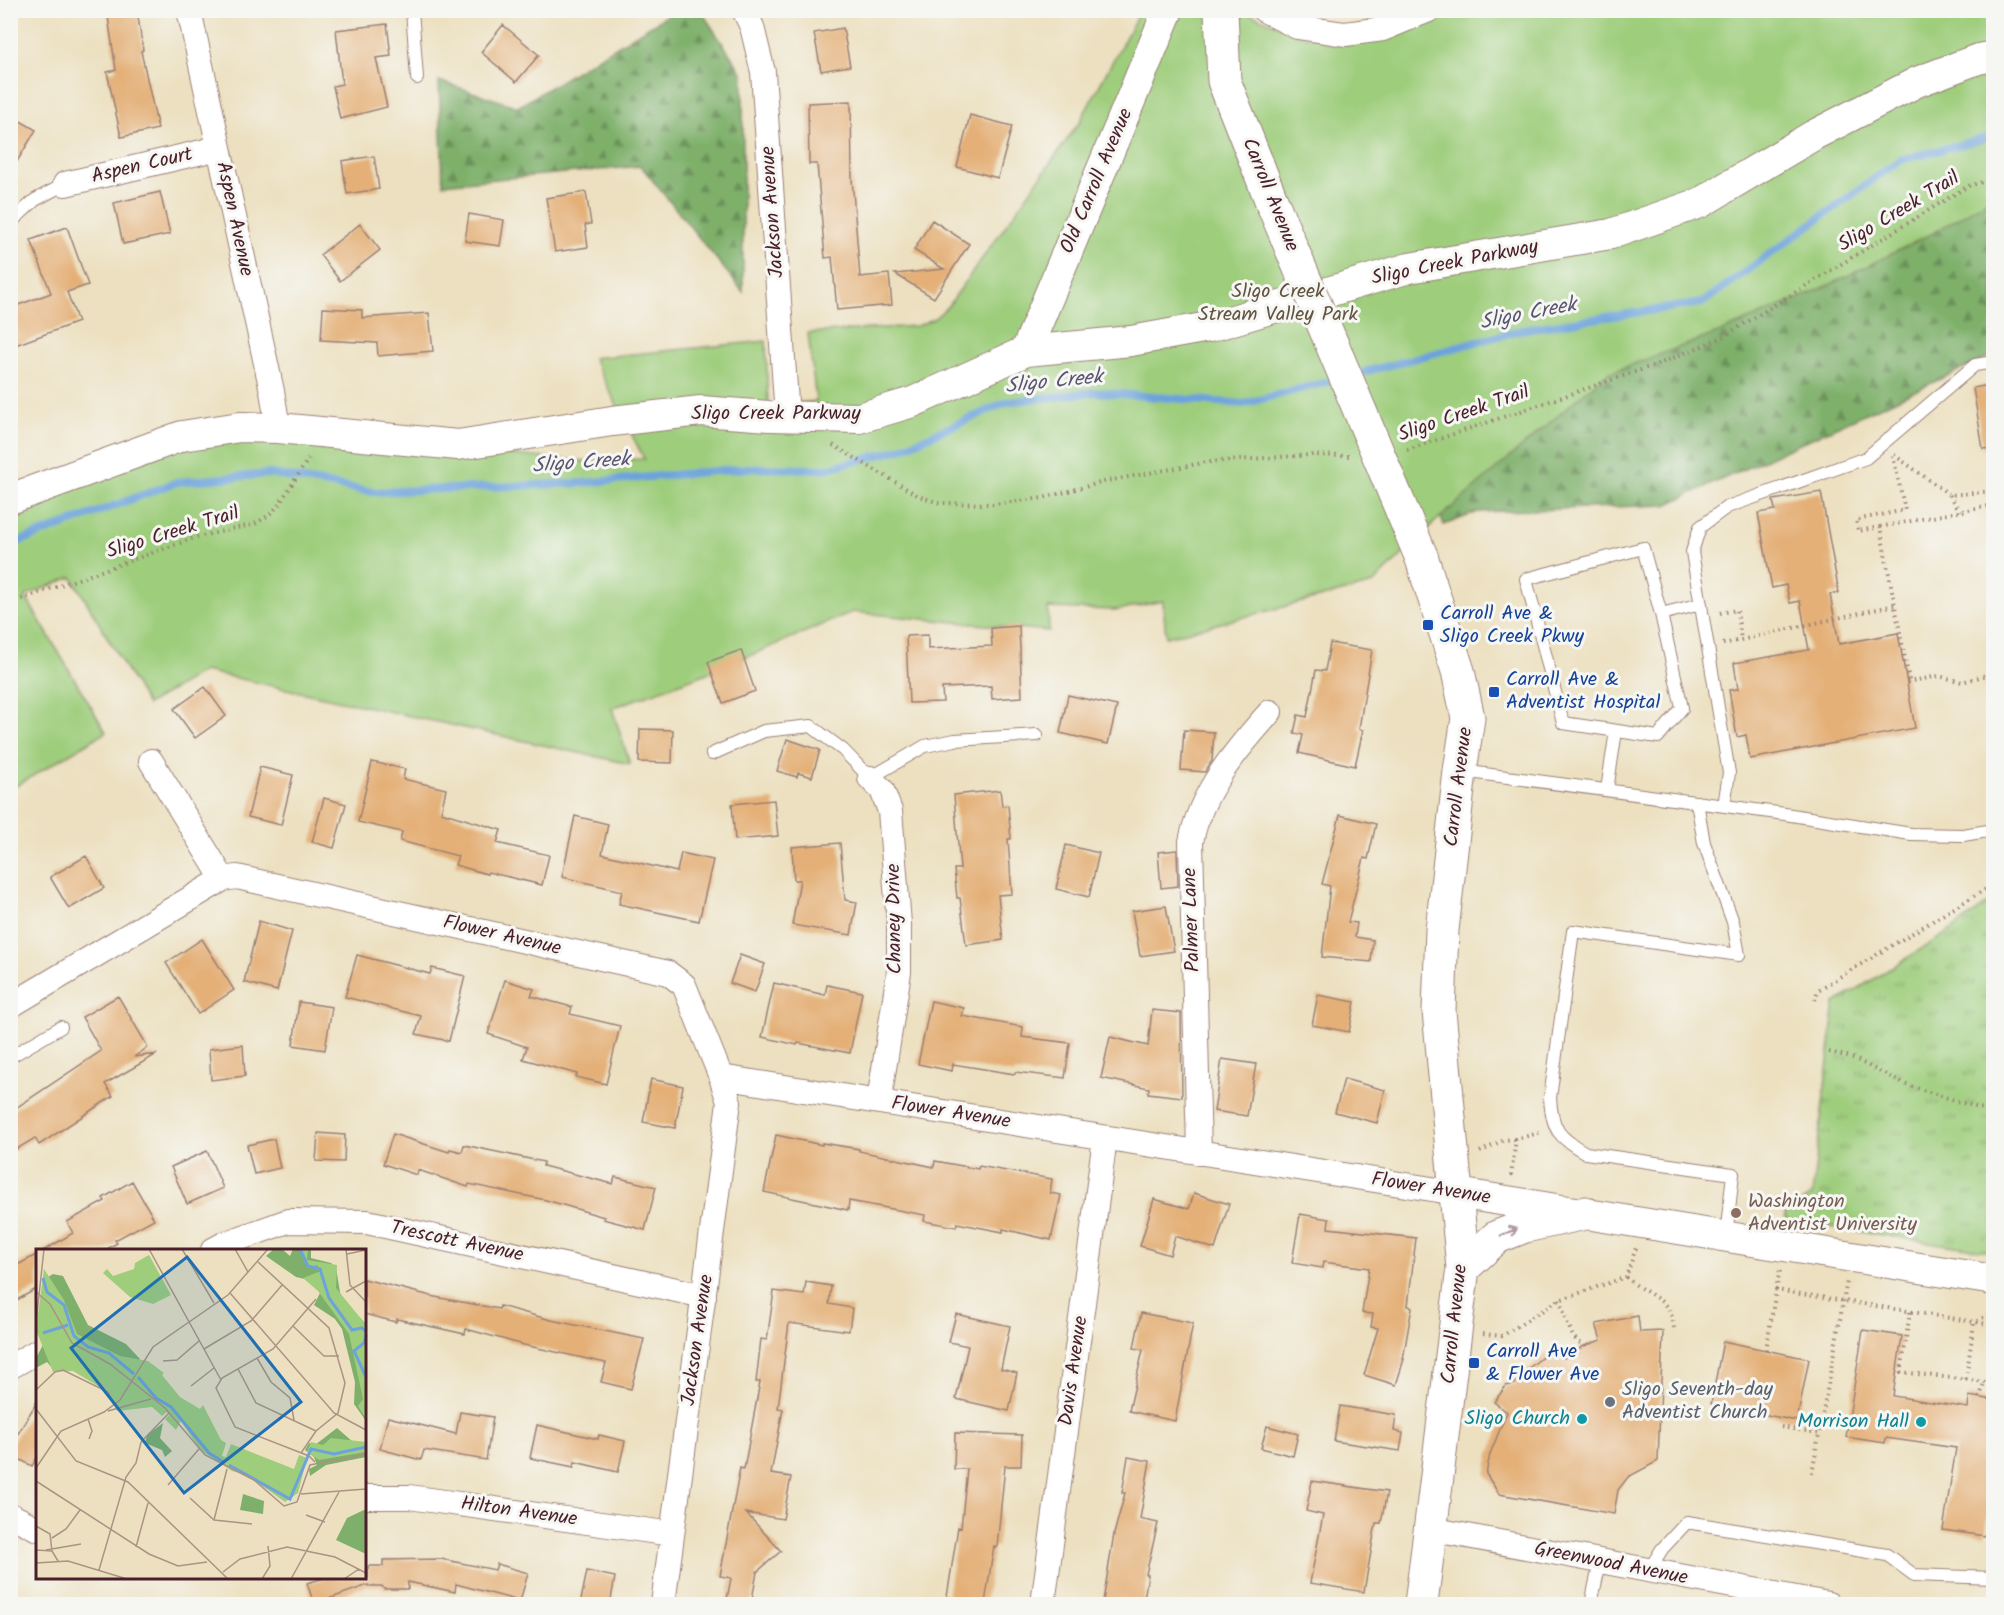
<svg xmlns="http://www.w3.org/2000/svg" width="2004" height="1615" viewBox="0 0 2004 1615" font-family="Kalam,sans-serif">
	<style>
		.grass { fill: url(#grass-tufts); stroke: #747653; stroke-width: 1.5 }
		.forest { fill: url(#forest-firs); stroke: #64684b; stroke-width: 1.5 }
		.green { fill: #9ecd7b; stroke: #747653; stroke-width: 1.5 }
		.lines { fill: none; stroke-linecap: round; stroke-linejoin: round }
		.stream { stroke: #6da3db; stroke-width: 8 }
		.building { fill: #e4b078 }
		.service-casing { stroke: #9b8076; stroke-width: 14 }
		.minor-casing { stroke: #9b8076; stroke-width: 26 }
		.tertiary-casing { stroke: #9b8076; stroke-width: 32 }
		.secondary-casing { stroke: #9b8076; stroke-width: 35 }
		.path { stroke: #9b8076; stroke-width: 4; stroke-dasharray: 1.5 4.5; stroke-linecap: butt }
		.service { stroke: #fff; stroke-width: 12 }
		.minor { stroke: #fff; stroke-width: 24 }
		.tertiary { stroke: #fff; stroke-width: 30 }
		.secondary { stroke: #fff; stroke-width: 33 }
		.secondary-bridge-casing { stroke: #9b8076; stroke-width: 35; stroke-linecap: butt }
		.secondary-bridge { stroke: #fff; stroke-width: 33 }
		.oneway { stroke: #ae9aa0 }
		.transit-dot { fill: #1a4fb4; stroke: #f6f6f2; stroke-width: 2 }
		.education-dot { fill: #8d6e63; stroke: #f6f6f2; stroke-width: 2 }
		.worship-dot { fill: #6b7280; stroke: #f6f6f2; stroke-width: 2 }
		.culture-dot { fill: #0f9aa8; stroke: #f6f6f2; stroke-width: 2 }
		.labels { text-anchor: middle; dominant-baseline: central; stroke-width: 6; stroke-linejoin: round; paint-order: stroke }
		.street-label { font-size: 20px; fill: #4a1f2b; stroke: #f6f6f2 }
		.park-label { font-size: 20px; fill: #635343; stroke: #f6f6f2 }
		.transit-label { font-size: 20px; fill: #164399; stroke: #f6f6f2; text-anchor: start }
		.education-label { font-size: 20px; fill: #785e54; stroke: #f6f6f2; text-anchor: start }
		.worship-label { font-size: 20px; fill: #5b616d; stroke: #f6f6f2; text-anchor: start }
		.culture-label { font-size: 20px; fill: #0d838f; stroke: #f6f6f2; text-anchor: end }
		.water-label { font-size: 21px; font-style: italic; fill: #585471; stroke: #f6f6f2 }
		.inset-river { fill: none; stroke: #6da3db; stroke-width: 3 }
		.inset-road { fill: none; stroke: #ab9384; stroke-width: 1.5 }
		.view { fill: #1f6fb2; fill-opacity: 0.15; stroke: #1f6fb2; stroke-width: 3 }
		.inset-edge { fill: none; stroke: #4a1f2b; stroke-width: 3 }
	</style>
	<defs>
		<pattern id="grass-tufts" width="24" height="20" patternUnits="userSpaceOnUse" patternTransform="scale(1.5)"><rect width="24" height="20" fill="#9ecd7b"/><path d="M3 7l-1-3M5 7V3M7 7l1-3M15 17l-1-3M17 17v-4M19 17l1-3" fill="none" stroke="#83a665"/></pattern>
		<pattern id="forest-firs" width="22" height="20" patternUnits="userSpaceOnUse" patternTransform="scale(1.5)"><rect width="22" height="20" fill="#7eb06b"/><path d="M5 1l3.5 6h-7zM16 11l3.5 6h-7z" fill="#698f58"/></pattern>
	</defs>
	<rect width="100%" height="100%" fill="#f6f6f2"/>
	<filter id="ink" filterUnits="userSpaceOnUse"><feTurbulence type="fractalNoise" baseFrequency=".0167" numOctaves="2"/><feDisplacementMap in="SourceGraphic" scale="12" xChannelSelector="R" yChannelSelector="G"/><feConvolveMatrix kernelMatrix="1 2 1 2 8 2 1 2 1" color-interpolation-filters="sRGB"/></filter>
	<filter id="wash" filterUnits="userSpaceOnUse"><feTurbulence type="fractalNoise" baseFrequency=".008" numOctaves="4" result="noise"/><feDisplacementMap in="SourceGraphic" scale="24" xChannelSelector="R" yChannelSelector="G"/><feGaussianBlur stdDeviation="1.35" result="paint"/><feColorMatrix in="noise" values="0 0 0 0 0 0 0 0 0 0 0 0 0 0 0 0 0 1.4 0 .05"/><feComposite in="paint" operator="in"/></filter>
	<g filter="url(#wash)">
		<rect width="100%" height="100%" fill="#ece0c0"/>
		<path class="grass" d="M1993 900V1252L1786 1220 1785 1213 1812 1195 1835 1003 1944 935Z"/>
		<path class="forest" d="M676 10 701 11 743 74V292L641 166 443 184 439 81 518 107Z
			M1993 11V355L1666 505 1478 512 1444 525 1367 338Z"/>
		<path class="green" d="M1430 10 1993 11V197L1933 233 1827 286 1718 333 1606 374 1435 522 1373 584 1166 637 1163 601 1118 610 1048 608 1049 631 852 612 721 668 612 708 630 764 204 671 147 705 72 577 25 596 106 732 11 789V512L196 440 258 432 581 461 644 459 593 358 766 341 768 406 816 401 808 333 917 326 935 318 949 305 1079 123 1140 11H1242L1310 38Z"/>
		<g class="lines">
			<path class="stream" d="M1353 375 1525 329 1702 303 1900 160 1994 136
				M10 545 177 482 270 474 373 492 583 483 749 468 825 469 898 450 1007 402 1096 392 1243 404 1338 379"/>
		</g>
		<g id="blocks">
			<path class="building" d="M107 10H137L143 50 141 51 158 129 121 137 107 72 116 70Z
				M387 24 391 56 376 58 387 107 340 119 333 86 342 84 336 30Z
				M503 25 539 55 516 82 481 52Z
				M843 28 850 66 821 71 814 33Z
				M851 101 852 179 860 277 889 274 892 305 837 310 832 257 825 258 817 164H809L808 103Z
				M10 115 36 130 10 173Z
				M970 115 1012 126 998 178 957 167Z
				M374 156 379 189 347 194 342 161Z
				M160 192 170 234 123 244 114 203Z
				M586 192 591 224 585 225 588 247 555 252 546 198Z
				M469 214 504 220 500 246 465 241Z
				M932 220 969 244 934 298 895 274 944 269 914 250Z
				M360 224 380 250 340 281 320 255Z
				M67 227 88 285 67 292 78 322 10 347V308L51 293 31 240Z
				M323 308 362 310V318L429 313 433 351 378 356 377 343 321 340Z
				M1994 384V448L1983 449 1973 388Z
				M1821 492 1839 593 1830 594 1839 644 1898 633 1915 728 1750 759 1746 735 1737 737 1729 690 1738 689 1734 663 1809 650 1800 601 1790 603 1786 585 1772 588 1758 513 1775 510 1773 500Z
				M1019 626 1022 697 992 699 991 686 942 688 943 702 909 703 906 636 928 635V649L992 646 991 628Z
				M1330 643 1372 650 1359 729 1363 730 1355 766 1299 753 1303 735 1294 733 1298 715 1307 717 1316 670 1325 671Z
				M741 650 755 691 723 703 708 662Z
				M205 687 226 716 195 738 174 709Z
				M1068 695 1117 706 1108 744 1060 733Z
				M640 729 673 730 672 763 639 762Z
				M1184 730 1214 732 1212 761 1205 772 1181 770Z
				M787 739 820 750 812 777 798 773 797 777 777 771Z
				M372 762 405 769 403 779 446 789 441 812 501 830 497 843 549 855 542 885 488 872 487 874 455 865 458 856 400 841 402 832 358 822Z
				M260 767 293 775 281 825 248 817Z
				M1000 790 1002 806 1008 805 1011 839H1008L1012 894 998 895 1003 940 966 945 960 898H957L954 869H960L954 795Z
				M324 798 346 804 334 848 312 842Z
				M774 800 778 836 735 840 732 804Z
				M1340 815 1376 824 1368 859 1364 858 1348 922 1357 923 1355 937 1373 940 1371 962 1322 957 1330 886 1322 884Z
				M575 816 608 824 602 854 677 872 681 853 713 860 699 921 619 904 622 891 562 877Z
				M840 843 845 900 857 902 851 935 792 925 800 880H794L792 847Z
				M1066 845 1099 853 1089 897 1056 889Z
				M1177 850 1178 886 1161 888 1158 852Z
				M86 856 104 888 69 909 50 877Z
				M1166 906 1174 951 1140 956 1132 911Z
				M259 921 292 931 277 991 244 982Z
				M202 939 234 990 198 1014 166 963Z
				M357 955 430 974 432 968 465 976 449 1041 416 1034 421 1016 345 997Z
				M740 955 765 964 755 992 730 983Z
				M505 980 534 989 531 996 572 1007 570 1014 620 1026 606 1084 576 1077 577 1074 523 1059 527 1047 488 1034Z
				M774 983 825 995 827 985 862 992 850 1053 798 1043 797 1045 762 1037Z
				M1318 995 1355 1002 1349 1032 1312 1025Z
				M118 996 148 1047 134 1057 157 1054 105 1084 113 1096 39 1145 35 1138 10 1153V1112L101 1051 82 1017Z
				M931 1001 964 1008 962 1016 1023 1027 1022 1037 1070 1043 1065 1078 1015 1072V1074L953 1064 952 1071 918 1064Z
				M299 1002 332 1007 325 1050 293 1045Z
				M1152 1010 1181 1013 1182 1097 1148 1093 1149 1088 1101 1078 1110 1037 1148 1046Z
				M243 1045 245 1076 211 1080 209 1049Z
				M1222 1059 1256 1064 1247 1116 1214 1111Z
				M651 1079 683 1086 675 1128 643 1122Z
				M1344 1079 1385 1090 1377 1123 1335 1112Z
				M318 1133 345 1135 344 1162 316 1161Z
				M393 1134 449 1152 450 1149 462 1152 464 1145 544 1162 543 1166 613 1184 615 1177 656 1187 645 1230 603 1219 604 1217 546 1200 469 1184 468 1187 418 1170 417 1175 383 1164Z
				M776 1135 822 1145V1143L859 1149V1151L934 1167 935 1161 978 1169 979 1166 1052 1179 1050 1193 1061 1195 1051 1240 1003 1229V1232L957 1223 956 1227 924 1221 925 1215 849 1201 848 1210 764 1192Z
				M274 1139 280 1168 254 1174 247 1145Z
				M207 1151 223 1188 187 1204 171 1167Z
				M132 1181 154 1219 115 1240 117 1243 104 1251H43L73 1233 67 1222 105 1201 103 1198Z
				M1194 1193 1229 1204 1215 1249 1175 1236 1170 1255 1140 1246 1154 1199 1189 1209Z
				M1300 1214 1329 1219 1328 1228 1416 1238 1408 1306 1412 1307 1403 1359H1404L1396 1385 1364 1375 1378 1328 1371 1327 1373 1314 1362 1313 1369 1268 1323 1262 1322 1268 1292 1263Z
				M38 1254V1288L10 1304V1269Z
				M364 1279 435 1297 499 1309 500 1306 551 1320 644 1339 631 1389 601 1382 606 1363 524 1345 466 1329 465 1334 397 1319 396 1322 364 1314Z
				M806 1282 831 1286 829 1304 852 1308 849 1331 789 1323 778 1408 783 1409 771 1474 791 1477 783 1519 746 1513 781 1551 757 1572 751 1605H726L731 1578 720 1576 740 1468 744 1469 760 1382H756L761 1339 767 1340 774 1291 804 1295Z
				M1141 1313 1193 1323 1175 1421 1129 1411 1143 1350 1134 1348Z
				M956 1314 1010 1326 1001 1369 1017 1373 1009 1411 956 1399 968 1346 949 1342Z
				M1638 1316 1640 1332 1663 1331 1658 1461 1628 1477 1618 1490 1614 1514 1499 1494 1486 1474 1490 1454 1507 1412 1494 1402 1506 1386 1515 1384 1524 1372 1556 1346 1564 1358 1584 1346 1601 1340 1596 1324Z
				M1863 1330 1902 1336 1893 1396 1968 1408 1969 1396 1994 1400V1482L1985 1536 1943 1530 1956 1448 1886 1438 1885 1443 1846 1437Z
				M1723 1341 1809 1359 1797 1421 1711 1404Z
				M38 1400V1456L32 1466 10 1454V1447Z
				M1340 1406 1396 1415 1394 1431 1403 1433 1400 1451 1334 1441Z
				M460 1412 493 1417 486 1460 424 1450 421 1460 380 1449 388 1417 456 1434Z
				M537 1425 598 1439 599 1435 625 1441 618 1472 575 1462 574 1467 530 1458Z
				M1267 1426 1298 1434 1293 1456 1261 1448Z
				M955 1433 1022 1435 1021 1466H1005L997 1547 994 1546 985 1603 947 1597 958 1527 961 1528 967 1469H954Z
				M1128 1457 1150 1461 1140 1519 1158 1523 1146 1574 1148 1575 1143 1605H1124L1103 1601 1114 1534 1125 1493H1122Z
				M1312 1481 1387 1492 1381 1523H1376L1364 1592 1310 1583 1323 1515 1306 1511Z
				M441 1559 495 1570 497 1564 528 1573 520 1601 456 1584 455 1592 408 1582V1589H384L382 1586H368V1585L314 1604 307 1583 324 1578H368V1566H383V1560Z
				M587 1571 615 1577 610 1605H580Z"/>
		</g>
	</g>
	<g filter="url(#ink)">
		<use href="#blocks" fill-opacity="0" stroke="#9b8076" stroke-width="1.5"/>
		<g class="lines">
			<g class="service-casing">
				<path id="service" d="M412 10 417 78
					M10 223 35 200 65 184
					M1661 614 1682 708 1658 737 1563 723 1526 579 1643 548 1661 614 1701 604
					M712 754 764 731 811 726 843 750 870 778 925 746 955 740 1037 735
					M1462 771 1785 814 1911 834 1963 835 1994 830
					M1607 790 1616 731
					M1697 802 1704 843 1733 922 1739 955 1573 931 1550 1098C1552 1130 1559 1138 1586 1153L1733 1174 1726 1236
					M1724 806 1729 773 1692 552 1700 527 1727 507 1866 458 1975 365 1994 362
					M10 1057 61 1027
					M1649 1570 1662 1549 1687 1522 1887 1555 1914 1575 1994 1578
					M1591 1604 1600 1562"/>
			</g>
			<g class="minor-casing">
				<path id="minor" d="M189 10 272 391 278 428
					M744 10 752 27 763 72 787 416
					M1264 10 1297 27 1345 34 1383 29 1429 10
					M65 184 219 148
					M151 761 223 879
					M870 778 882 790 890 811 899 924V972L879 1101
					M10 1006 223 879 237 877 668 973 684 985 721 1077 729 1102 663 1604
					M721 1077 1457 1193
					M1199 1153 1191 842C1200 792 1237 749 1270 712
					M213 1250 224 1244 288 1221 367 1222 704 1296
					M10 1367 38 1351
					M364 1497H409L672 1534
					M10 1515 38 1529
					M1430 1529 1828 1604
					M1043 1604 1105 1138"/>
			</g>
			<g class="tertiary-casing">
				<path id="tertiary" d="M1026 351 1168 10
					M10 499 182 436 240 427 278 428 458 445 612 421 701 411 769 416 859 418 913 402 1026 351 1131 341 1209 327 1409 268 1611 234 1700 203 1814 135 1917 82 1978 59 1994 56
					M1457 1193 1994 1280"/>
			</g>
			<g class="secondary-casing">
				<path id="secondary" d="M1221 10 1224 81 1272 202
					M1463 1268 1497 1237 1525 1226 1585 1213
					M1421 1604 1463 1268 1439 1011 1442 930 1460 771 1468 718 1458 671 1421 556"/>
			</g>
			<path class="path" d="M833 445 919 496 939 503 994 504 1043 498 1107 481 1208 462 1310 455 1349 456
				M1407 450 1661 363 1721 338 1968 186 1994 179
				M1894 455 1950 495 1994 491
				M1950 495 1960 511
				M1880 527 1858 531 1856 520 1905 510 1893 456
				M10 603 197 537 255 524 269 515 278 506 309 458
				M1720 613 1737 610 1741 640
				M1723 644 1895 605
				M1909 680 1880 527 1994 505
				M1907 682 1939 676 1962 682 1994 673
				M1815 1000 1818 990 1994 884
				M1829 1052 1851 1057 1904 1084 1979 1108 1994 1111
				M1480 1152 1504 1140 1516 1139
				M1511 1176 1516 1139 1539 1133
				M1626 1277C1646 1296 1672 1297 1674 1328
				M1776 1290 1780 1270
				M1559 1300 1573 1337 1584 1346
				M1910 1312 1901 1372 1994 1383
				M1483 1334 1502 1336 1559 1300 1626 1277 1636 1248
				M1766 1350 1776 1290 1994 1325
				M1966 1379 1974 1323 1994 1311
				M1980 1398 1984 1382
				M1781 1427 1819 1433
				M1812 1473 1847 1281"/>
			<use href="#service" class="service"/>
			<use href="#minor" class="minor"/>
			<use href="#tertiary" class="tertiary"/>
			<use href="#secondary" class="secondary"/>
			<g class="secondary-bridge-casing">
				<path id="secondary-bridge" d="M1272 202 1421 556"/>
			</g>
			<use href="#secondary-bridge" class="secondary-bridge"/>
		</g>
		<defs><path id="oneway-shaft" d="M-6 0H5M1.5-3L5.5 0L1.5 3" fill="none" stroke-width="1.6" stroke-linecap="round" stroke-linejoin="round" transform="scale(1.5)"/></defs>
		<use class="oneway" href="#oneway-shaft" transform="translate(1509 1232) rotate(-23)"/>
	</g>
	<g class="transit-dot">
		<rect x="1422" y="619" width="12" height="12" rx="3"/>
		<rect x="1488" y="686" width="12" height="12" rx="3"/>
		<rect x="1468" y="1357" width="12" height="12" rx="3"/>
	</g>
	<circle class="education-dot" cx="1736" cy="1213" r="6"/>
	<circle class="worship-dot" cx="1610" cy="1402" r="6"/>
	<g class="culture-dot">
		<circle cx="1582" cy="1419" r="6"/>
		<circle cx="1921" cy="1422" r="6"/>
	</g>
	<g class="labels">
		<g class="street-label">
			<text transform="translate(142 166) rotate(-13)">Aspen Court</text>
			<text transform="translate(1097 181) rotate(-67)">Old Carroll Avenue</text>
			<text transform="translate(1270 195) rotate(68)">Carroll Avenue</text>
			<text transform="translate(773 212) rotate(-94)">Jackson Avenue</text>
			<text transform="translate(1899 212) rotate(-31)">Sligo Creek Trail</text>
			<text transform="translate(234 219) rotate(78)">Aspen Avenue</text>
			<text transform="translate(1455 263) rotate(-11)">Sligo Creek Parkway</text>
			<text x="776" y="414">Sligo Creek Parkway</text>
			<text transform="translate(1464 414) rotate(-19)">Sligo Creek Trail</text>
			<text transform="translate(173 533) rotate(-17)">Sligo Creek Trail</text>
			<text transform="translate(1459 787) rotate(-83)">Carroll Avenue</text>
			<text transform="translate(895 919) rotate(-91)">Chaney Drive</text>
			<text transform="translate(1192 920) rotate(-92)">Palmer Lane</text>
			<text transform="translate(502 936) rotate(13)">Flower Avenue</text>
			<text transform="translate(951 1113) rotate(9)">Flower Avenue</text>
			<text transform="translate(1431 1189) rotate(9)">Flower Avenue</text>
			<text transform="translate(457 1242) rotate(12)">Trescott Avenue</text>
			<text transform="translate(1455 1324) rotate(-84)">Carroll Avenue</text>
			<text transform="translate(698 1340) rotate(-82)">Jackson Avenue</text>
			<text transform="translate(1074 1371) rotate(-82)">Davis Avenue</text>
			<text transform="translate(519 1512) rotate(8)">Hilton Avenue</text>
			<text transform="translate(1611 1564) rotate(11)">Greenwood Avenue</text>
		</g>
		<g class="park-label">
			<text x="1278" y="292">Sligo Creek<tspan x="1278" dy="23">Stream Valley Park</tspan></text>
		</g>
		<g class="transit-label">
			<text x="1440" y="614">Carroll Ave &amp;<tspan x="1440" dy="23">Sligo Creek Pkwy</tspan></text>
			<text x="1506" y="680">Carroll Ave &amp;<tspan x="1506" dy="23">Adventist Hospital</tspan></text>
			<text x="1486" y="1352">Carroll Ave<tspan x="1486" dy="23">&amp; Flower Ave</tspan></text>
		</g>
		<g class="education-label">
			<text x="1748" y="1202">Washington<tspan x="1748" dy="23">Adventist University</tspan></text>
		</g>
		<g class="worship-label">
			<text x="1622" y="1390">Sligo Seventh-day<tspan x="1622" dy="23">Adventist Church</tspan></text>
		</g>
		<g class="culture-label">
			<text x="1570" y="1419">Sligo Church</text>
			<text x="1909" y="1422">Morrison Hall</text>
		</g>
		<g class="water-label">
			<text transform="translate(1528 314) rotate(-11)">Sligo Creek</text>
			<text transform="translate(1054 382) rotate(-6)">Sligo Creek</text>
			<text transform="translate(581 463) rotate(-4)">Sligo Creek</text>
		</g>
	</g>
	<g transform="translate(36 1249)">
		<rect width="330" height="330" fill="#ece0c0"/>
		<path d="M113 6 135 46 117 55 94 48 67 24 71 20 77 27 98 20 99 14Z" fill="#9ecd7b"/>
		<path d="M238 0H246L254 7 257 0H275V9L295 14 300 19 305 49 330 75V172L318 155 319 133 306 80 299 70 278 56 284 44 277 32 260 28 230 7ZM17 25 27 27 52 76 90 95 104 110 84 145H77L37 121H18L11 113 0 119V109L8 94 9 30ZM127 174 124 189 136 202 129 208 126 201 109 194 111 186ZM301 179 317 193 330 194V208L290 216 274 227 273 220 281 216 278 208 269 201 273 194 279 196ZM207 245 228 252 227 265 204 261ZM330 260V305L300 291 311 269Z" fill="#7eb06b"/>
		<path d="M264 0H272L271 11 301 16 300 39 330 76V170L322 157 327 150 313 85 282 42 267 29 285 22 281 16 272 19ZM8 20 28 51 41 85 84 107 112 112 128 124 126 126 144 148 164 160 167 156 185 191 190 194 186 207 190 208 195 195 258 220 263 206 271 209 262 244 249 253 211 226 196 222 164 201 145 172 140 181 129 170 133 166 131 163 126 167 116 158 81 162 72 143 37 122 17 123 0 81ZM295 189 330 193V203L283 211 271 203 275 193 287 196Z" fill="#9ecd7b"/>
		<path class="inset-river" d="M264 0 272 17 284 20 293 49 316 81 326 79 330 83M7 29 11 43 28 56 38 87 52 98 73 104 98 125M7 84 32 76M330 86 328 94 318 102 330 128M102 128 120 149 135 158 173 204 189 214M193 216 254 250 275 200 298 205 330 198"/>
		<path class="inset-road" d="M113 0 185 131M146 0 178 54M199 0 212 23M310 0 314 36 330 53M311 5 330 1M222 13 293 79 309 134 302 164 280 182 265 204M0 43 14 55 36 94 74 115 129 159 169 206 218 231 248 257 261 253 274 216 330 205M310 43 330 32M194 44 298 164 330 181M0 74 8 0M257 77 288 107H303M168 100 215 72 247 35M221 109 235 133 254 149 258 171M127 112 141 111 163 92M202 120 220 154 280 182M155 137 178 119M0 141 19 123 27 121 72 143 78 156M0 160 40 212 92 233 192 330M72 162 115 150M52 170 56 182 53 190M279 213 273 207 199 178 180 139 186 129 237 100 280 50M0 219 25 182 68 163 84 151 117 98 192 46 232 0M0 232 113 305 142 317 171 313M132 236 163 200M265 245 330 240M154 249 178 271 216 275M270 266 289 273M178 271 191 220M0 277 14 285 16 302M16 289 30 280 44 261M100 298 112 254M0 301 16 302 22 312M10 301 45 295M0 314 32 312 91 330M63 321 90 228 100 214 105 193 133 164M187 323 204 310 251 298 299 308 330 324M226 330 234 317 232 297M255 330 303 243M308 330 323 320"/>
		<path class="view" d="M151 8 265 153 148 244 35 99Z"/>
		<rect width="330" height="330" class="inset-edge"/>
	</g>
	<rect width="2004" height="1615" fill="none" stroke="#f6f6f2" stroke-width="36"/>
</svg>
